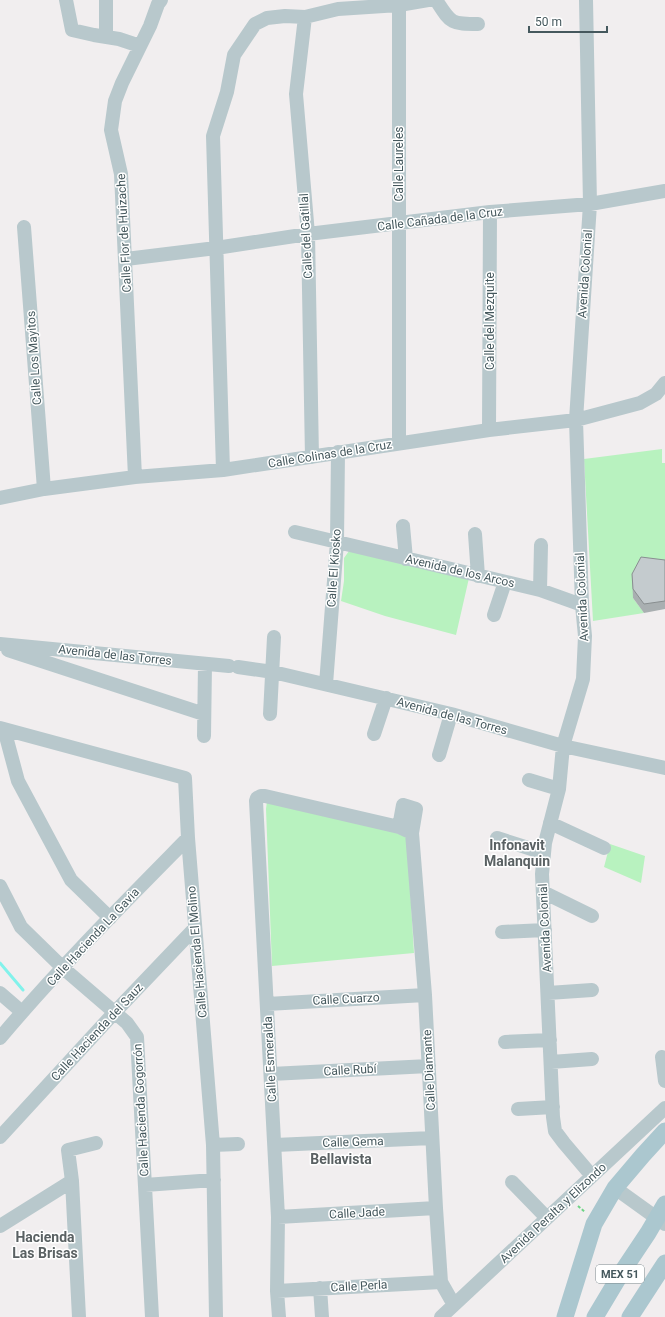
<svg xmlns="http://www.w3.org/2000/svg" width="665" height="1317" viewBox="0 0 665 1317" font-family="Roboto,sans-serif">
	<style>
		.green { fill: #b8f2bf }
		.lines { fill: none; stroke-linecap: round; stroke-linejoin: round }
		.stream { stroke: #82f2eb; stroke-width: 3 }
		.path { stroke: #6ed385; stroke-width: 2; stroke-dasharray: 3 2; stroke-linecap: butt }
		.minor { stroke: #b8c8cc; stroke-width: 14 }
		.major { stroke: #abc7cf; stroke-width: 17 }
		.wall { fill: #a9afb1 }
		.building { fill: #c4cbce; stroke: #898e90 }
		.labels { text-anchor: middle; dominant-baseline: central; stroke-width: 3; stroke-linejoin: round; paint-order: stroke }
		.shield { fill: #fff; stroke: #7d8a8e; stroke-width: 1 }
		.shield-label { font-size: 11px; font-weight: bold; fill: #45585d }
		.street-label { font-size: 12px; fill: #45585d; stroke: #fff }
		.quarter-label { font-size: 14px; font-weight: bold; fill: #5a6163; stroke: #fff }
	</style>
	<rect width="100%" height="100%" fill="#f1eeef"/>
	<path class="green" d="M662 449V463H665V569L633 598 644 613 593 621 584 459Z
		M349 551 469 578 456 635 385 616 341 601 344 581V558Z
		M267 801 331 814 407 836 414 953 272 966 266 809Z
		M610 844 645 856 641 883 604 867Z"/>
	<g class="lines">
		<path class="stream" d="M0 963 23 990"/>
		<path class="path" d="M578 1206 585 1212"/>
		<path class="minor" d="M66 0 72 30 94 35 119 39 140 46
			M436 0C451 23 450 24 478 24
			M586 0 590 204 576 420 582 605 585 636 583 679 563 746 559 789 545 843 542 874 553 1117 555 1131 564 1143 592 1176
			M305 17 296 94 308 234 312 457
			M106 37V0
			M24 227 44 489
			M126 259 216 248 308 234 490 212 590 204 665 191
			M489 430 490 212
			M399 443V5
			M223 470 213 136 227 92 234 55 255 24 267 18 285 16 305 17 338 9 399 5 428 0
			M135 477 121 174 111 130 115 101 122 83 150 26 158 4 161 0
			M0 498 44 489 135 477 223 470 489 430 576 420 640 403 656 394 665 383
			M403 526 406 559
			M295 532 540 590 582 605
			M475 534 478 576
			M540 590 541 545
			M494 615 505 582
			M0 644 229 666
			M8 650 204 714
			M238 667 273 672 451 714 563 746 665 768
			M326 684 337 542 338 452
			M270 714 274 637
			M0 728 185 778 188 838 213 1145 216 1317
			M4 729 18 781 71 880 110 918
			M374 734 386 698
			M204 736 205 664
			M439 755 451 714
			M529 780 559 789
			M550 823 604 848
			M399 827 403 805 416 809 412 833 425 995 436 1208 441 1282 454 1305
			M497 838 544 853
			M0 886 21 927 63 968 127 1023 137 1037 152 1317
			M543 892 592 916
			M502 932 545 930
			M0 993 22 1012
			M548 993 592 990
			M267 1004 425 995
			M0 1038C59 968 124 903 188 838
			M505 1042 550 1040
			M662 1057 665 1081
			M551 1062 592 1059
			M271 1074 429 1066
			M518 1109 553 1107
			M0 1137 114 1013 195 928
			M213 1145 238 1144
			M275 1145 432 1138
			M512 1182 547 1218
			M145 1185 214 1180
			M615 1188 665 1224
			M278 1217 436 1208
			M0 1226 72 1181
			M320 1288 322 1317
			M277 1291 441 1282
			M79 1317 72 1181 68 1150 96 1143
			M279 1317 277 1291 278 1217 256 801 257 798 261 796H265L399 827 412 833
			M441 1317 665 1108"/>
		<path class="major" d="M565 1317 594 1224 615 1188 643 1155 665 1131
			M595 1317 622 1272 648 1233 665 1204
			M630 1317 665 1263"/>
	</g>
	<path class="wall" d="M665 560V609L644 613 633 598 632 574Z"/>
	<path class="building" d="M641 557 665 560V601L644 604 633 589 632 574Z"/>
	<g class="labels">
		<rect class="shield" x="596" y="1265" width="48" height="18" rx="3"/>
		<g class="shield-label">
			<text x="620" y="1274">MEX 51</text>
		</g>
		<g class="street-label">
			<text transform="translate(399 164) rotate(-90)">Calle Laureles</text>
			<text transform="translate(440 219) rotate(-7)">Calle Cañada de la Cruz</text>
			<text transform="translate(124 233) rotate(-93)">Calle Flor de Huizache</text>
			<text transform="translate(306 236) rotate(-93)">Calle del Gatillal</text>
			<text transform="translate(585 274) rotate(-86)">Avenida Colonial</text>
			<text transform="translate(490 321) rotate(-90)">Calle del Mezquite</text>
			<text transform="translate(34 358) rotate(-94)">Calle Los Mayitos</text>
			<text transform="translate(330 454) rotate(-9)">Calle Colinas de la Cruz</text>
			<text transform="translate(334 568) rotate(-86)">Calle El Kiosko</text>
			<text transform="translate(460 571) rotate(13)">Avenida de los Arcos</text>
			<text transform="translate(582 597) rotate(-93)">Avenida Colonial</text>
			<text transform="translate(115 655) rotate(6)">Avenida de las Torres</text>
			<text transform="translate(452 716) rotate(15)">Avenida de las Torres</text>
			<text transform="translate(545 928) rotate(-93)">Avenida Colonial</text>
			<text transform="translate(93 937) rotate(-47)">Calle Hacienda La Gavia</text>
			<text transform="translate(197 952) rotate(-95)">Calle Hacienda El Molino</text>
			<text transform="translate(346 999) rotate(-3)">Calle Cuarzo</text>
			<text transform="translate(97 1032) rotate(-47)">Calle Hacienda del Sauz</text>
			<text transform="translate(270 1059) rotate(-93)">Calle Esmeralda</text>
			<text transform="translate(350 1070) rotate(-3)">Calle Rubí</text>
			<text transform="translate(429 1070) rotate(-93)">Calle Diamante</text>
			<text transform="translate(141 1110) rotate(-93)">Calle Hacienda Gogorrón</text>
			<text transform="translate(353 1142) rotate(-2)">Calle Gema</text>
			<text transform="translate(357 1213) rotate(-3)">Calle Jade</text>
			<text transform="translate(553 1213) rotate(-43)">Avenida Peralta y Elizondo</text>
			<text transform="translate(359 1286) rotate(-3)">Calle Perla</text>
		</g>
		<g class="quarter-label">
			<text x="517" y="845">Infonavit<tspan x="517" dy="16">Malanquin</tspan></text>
			<text x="341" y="1159">Bellavista</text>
			<text x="45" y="1237">Hacienda<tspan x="45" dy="16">Las Brisas</tspan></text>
		</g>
	</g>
	<path d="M529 26v6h78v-6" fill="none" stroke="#45585d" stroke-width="2"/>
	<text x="535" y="26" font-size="12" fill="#45585d" stroke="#ffffff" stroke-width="3" paint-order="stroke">50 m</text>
</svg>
